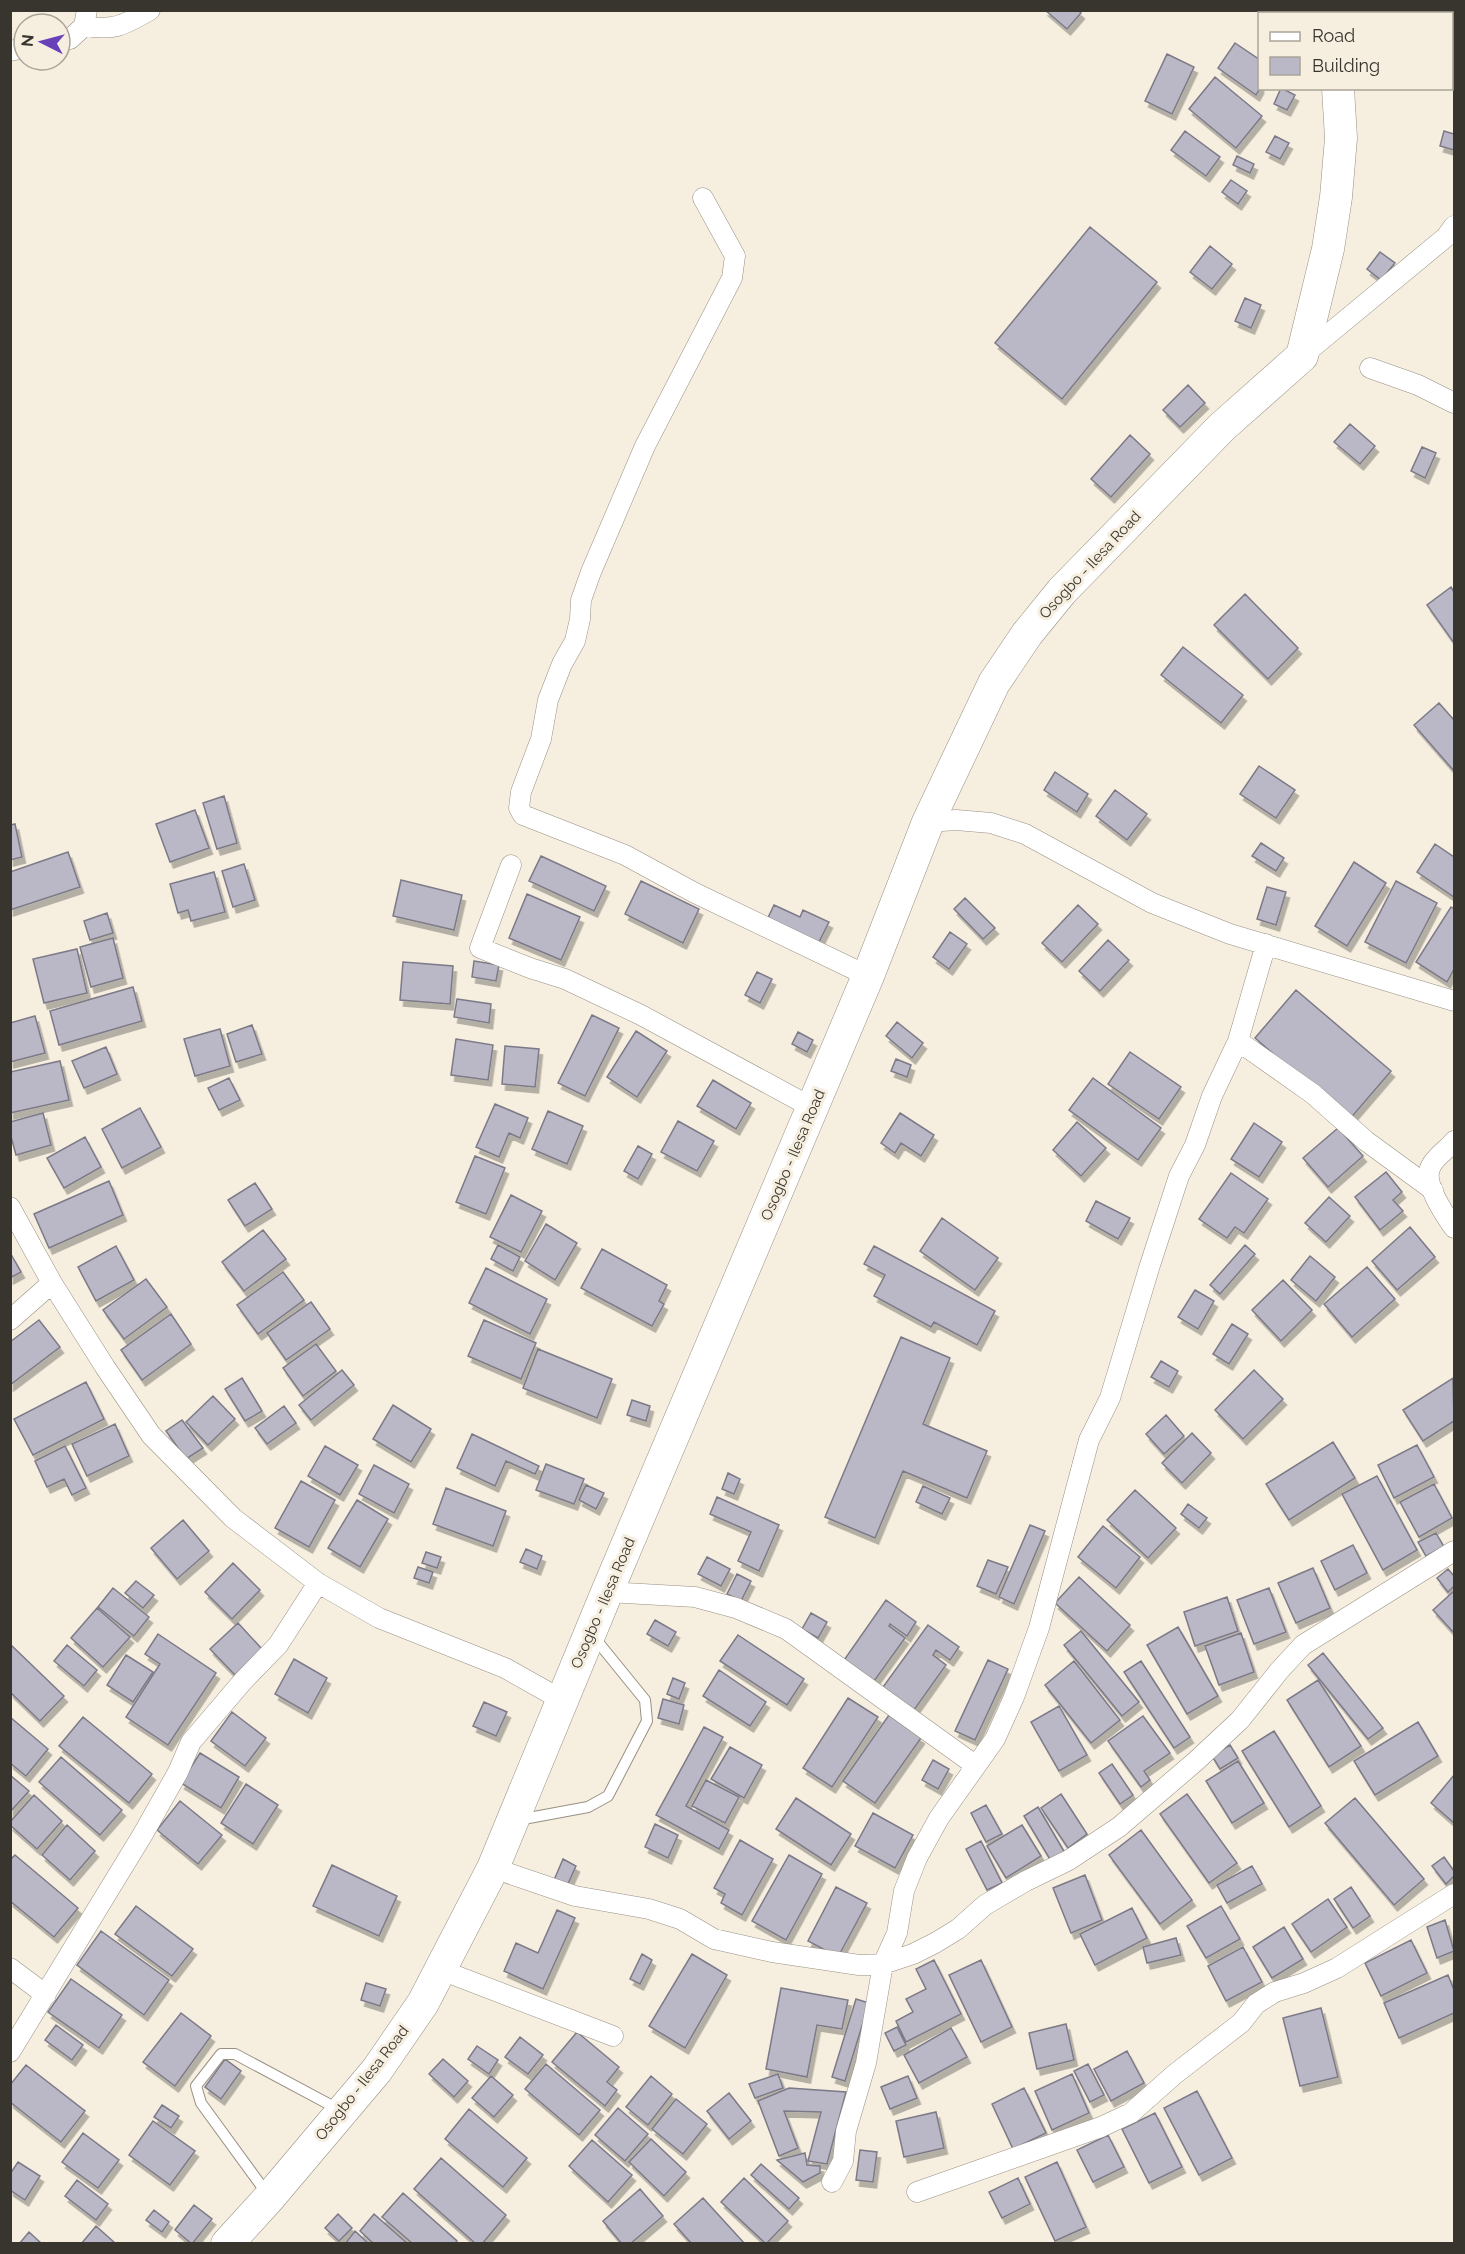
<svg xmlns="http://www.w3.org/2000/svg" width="1465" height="2254" viewBox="0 0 1465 2254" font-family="Raleway,sans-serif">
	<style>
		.building { fill: #bab7c6; stroke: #7d7a88; stroke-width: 1.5; filter: url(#shadow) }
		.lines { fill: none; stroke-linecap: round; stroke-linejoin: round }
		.lane-casing { stroke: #989083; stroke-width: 12 }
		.street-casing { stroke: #989083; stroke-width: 21 }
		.primary-casing { stroke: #989083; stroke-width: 33 }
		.lane { stroke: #fff; stroke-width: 10 }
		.street { stroke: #fff; stroke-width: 20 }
		.primary { stroke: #fff; stroke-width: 32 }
		.labels { text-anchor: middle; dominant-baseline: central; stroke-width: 6; stroke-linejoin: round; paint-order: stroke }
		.street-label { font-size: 15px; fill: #38352f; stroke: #f6eedf }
	</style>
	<defs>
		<filter id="shadow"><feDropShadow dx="3.5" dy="6" stdDeviation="0" flood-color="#0004"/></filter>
	</defs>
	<rect width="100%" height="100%" fill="#f6eedf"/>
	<path class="building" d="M1045 10H1078L1081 13 1067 29Z
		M1235 43 1260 60V88L1256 95 1218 68Z
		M1167 54 1194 67 1172 114 1145 101Z
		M1215 77 1262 116 1236 148 1189 109Z
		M1281 88 1295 95 1287 110 1274 104Z
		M1185 131 1220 157 1206 176 1171 150Z
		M1444 131 1454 134V150L1440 146Z
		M1275 136 1289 143 1280 159 1266 152Z
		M1237 156 1254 164 1250 173 1233 165Z
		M1231 180 1247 191 1238 204 1222 192Z
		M1090 227 1157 282 1062 399 995 343Z
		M1210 246 1232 264 1212 289 1190 272Z
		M1380 252 1395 263 1381 280 1367 269Z
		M1245 298 1261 305 1251 328 1235 321Z
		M1188 385 1205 403 1180 427 1163 410Z
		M1350 424 1375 446 1360 464 1334 442Z
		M1130 435 1150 454 1111 497 1091 479Z
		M1422 447 1436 453 1425 478 1411 471Z
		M1451 587 1454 592V643L1427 605Z
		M1245 594 1298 648 1268 679 1214 625Z
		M1183 647 1243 695 1221 723 1161 675Z
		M1439 703 1454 720V771L1414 725Z
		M1259 766 1295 790 1276 818 1240 794Z
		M1055 772 1088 794 1077 812 1044 790Z
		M1115 790 1147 814 1127 840 1096 816Z
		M224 796 237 843 217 849 203 803Z
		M195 810 209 848 170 862 156 824Z
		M15 824 22 857 10 860V825Z
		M1261 843 1284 858 1276 871 1252 856Z
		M1435 844 1454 857V897L1417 872Z
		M68 852 80 887 10 910V872Z
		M541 856 606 886 594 911 529 881Z
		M1354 862 1386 883 1347 946 1315 926Z
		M244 864 255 900 233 907 222 871Z
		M214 872 225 912 191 921 188 910 178 913 170 884Z
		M401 880 462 895 454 930 393 916Z
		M641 881 699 909 683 943 625 914Z
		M1396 881 1437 903 1406 963 1365 942Z
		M1267 887 1286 892 1276 925 1257 919Z
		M527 894 580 917 561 960 509 938Z
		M965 898 995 928 983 939 954 909Z
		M774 905 800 917 803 910 829 922 817 946 766 922Z
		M1078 905 1098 924 1062 962 1042 943Z
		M1451 907 1454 909V969L1447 982 1416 962Z
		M107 913 113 933 90 940 84 921Z
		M950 932 967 944 949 969 933 957Z
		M113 938 123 978 91 987 80 947Z
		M1108 940 1129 960 1100 991 1079 971Z
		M77 949 87 993 44 1003 33 959Z
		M474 961 499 965 496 981 472 977Z
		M403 962 453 966 450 1004 400 1000Z
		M757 972 772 979 760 1003 745 995Z
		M133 987 142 1021 59 1045 50 1011Z
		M1296 990 1391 1071 1349 1120 1255 1038Z
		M457 999 491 1004 489 1023 454 1017Z
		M592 1015 619 1028 585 1096 558 1083Z
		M35 1016 45 1053 10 1062V1023Z
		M897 1022 923 1043 912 1058 886 1036Z
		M252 1025 262 1054 236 1062 227 1034Z
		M220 1029 230 1066 195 1076 184 1039Z
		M636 1031 667 1051 637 1097 607 1077Z
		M798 1032 813 1040 807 1052 792 1044Z
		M456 1039 493 1045 488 1080 451 1075Z
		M505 1046 539 1049 535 1087 502 1084Z
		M106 1047 117 1074 84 1088 72 1061Z
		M1130 1052 1181 1087 1159 1119 1108 1084Z
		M896 1059 911 1065 907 1077 891 1071Z
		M60 1061 69 1100 10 1113V1072Z
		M229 1078 240 1100 219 1110 208 1088Z
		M1093 1078 1161 1128 1138 1160 1069 1110Z
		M713 1080 751 1103 736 1129 697 1106Z
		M495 1104 528 1118 520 1138 509 1133 499 1157 476 1147Z
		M140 1108 161 1147 122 1168 102 1129Z
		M548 1111 583 1126 567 1164 532 1149Z
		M43 1113 51 1145 16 1155 10 1133V1122Z
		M900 1113 934 1135 921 1156 901 1143 895 1153 881 1143Z
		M678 1121 714 1141 697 1171 661 1152Z
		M1077 1122 1106 1148 1081 1176 1053 1150Z
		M1254 1123 1282 1142 1259 1177 1231 1159Z
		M1338 1128 1363 1156 1328 1187 1303 1158Z
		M85 1137 101 1167 64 1188 47 1158Z
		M638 1146 652 1154 638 1179 624 1171Z
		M475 1156 505 1168 486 1214 456 1202Z
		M1386 1172 1402 1192 1393 1200 1403 1211 1380 1230 1355 1197Z
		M1231 1173 1268 1199 1244 1233 1235 1227 1227 1238 1199 1219Z
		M109 1181 123 1215 49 1248 34 1214Z
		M255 1183 272 1209 245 1226 228 1200Z
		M511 1195 542 1211 521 1252 490 1237Z
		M1329 1197 1350 1216 1326 1242 1305 1223Z
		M1096 1201 1130 1218 1118 1239 1086 1221Z
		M942 1218 998 1258 975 1290 920 1251Z
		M546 1224 577 1243 555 1280 525 1261Z
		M1410 1227 1435 1257 1397 1290 1372 1261Z
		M263 1230 286 1259 244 1291 222 1262Z
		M498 1245 520 1257 513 1271 491 1259Z
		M1245 1245 1255 1254 1220 1294 1210 1285Z
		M116 1246 134 1280 96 1301 78 1267Z
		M874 1246 995 1311 977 1345 934 1322 931 1327 874 1296 885 1275 864 1264Z
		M602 1249 667 1285 659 1301 664 1304 652 1326 581 1288Z
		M12 1256 21 1272 10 1278V1257Z
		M1310 1256 1335 1277 1316 1301 1291 1280Z
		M1367 1267 1395 1299 1352 1337 1324 1304Z
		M486 1268 547 1299 530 1334 469 1303Z
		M283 1272 304 1300 258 1334 237 1305Z
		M146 1279 167 1307 124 1339 103 1310Z
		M1283 1280 1312 1310 1281 1341 1252 1310Z
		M1195 1290 1214 1301 1198 1329 1178 1317Z
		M311 1302 330 1329 286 1360 267 1333Z
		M171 1314 191 1344 142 1380 121 1350Z
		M39 1320 60 1347 10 1385V1342Z
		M484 1320 536 1343 521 1379 468 1356Z
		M1232 1324 1248 1334 1229 1364 1213 1354Z
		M901 1337 950 1358 923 1424 987 1451 967 1498 903 1471 875 1538 825 1517Z
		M316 1344 336 1371 303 1396 283 1368Z
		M538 1349 612 1379 597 1418 523 1388Z
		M1161 1361 1178 1371 1169 1387 1151 1377Z
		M342 1370 354 1385 311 1420 299 1405Z
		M1254 1370 1283 1399 1243 1439 1215 1410Z
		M242 1378 262 1411 245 1421 225 1389Z
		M1453 1378 1454 1421 1423 1441 1403 1410Z
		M86 1382 104 1419 33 1455 14 1419Z
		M213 1396 235 1419 208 1445 186 1422Z
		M632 1400 650 1406 646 1421 627 1415Z
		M393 1405 431 1429 411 1462 373 1439Z
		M284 1406 296 1423 267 1444 255 1428Z
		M1166 1415 1184 1436 1164 1454 1146 1434Z
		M182 1420 203 1448 186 1459 166 1431Z
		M115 1424 129 1456 87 1476 72 1444Z
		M1192 1433 1211 1453 1182 1483 1162 1463Z
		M472 1434 539 1466 535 1474 506 1461 495 1486 457 1468Z
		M1333 1442 1355 1478 1289 1520 1266 1484Z
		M1417 1445 1434 1477 1394 1498 1378 1465Z
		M65 1446 86 1488 72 1495 64 1479 47 1487 35 1461Z
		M325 1446 358 1465 340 1495 308 1476Z
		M546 1464 584 1479 574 1504 536 1490Z
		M374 1465 409 1484 394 1513 359 1494Z
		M728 1473 740 1479 734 1494 722 1489Z
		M1377 1476 1417 1550 1383 1570 1342 1494Z
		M301 1481 335 1500 309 1547 275 1528Z
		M1434 1484 1452 1518 1419 1537 1400 1502Z
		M586 1485 604 1493 596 1509 579 1500Z
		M923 1486 950 1498 942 1514 916 1502Z
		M446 1488 506 1511 493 1546 433 1524Z
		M1135 1490 1176 1528 1148 1558 1107 1520Z
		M717 1497 779 1525 759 1571 738 1561 751 1532 710 1514Z
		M357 1500 388 1519 360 1567 328 1548Z
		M1188 1504 1207 1518 1199 1528 1181 1514Z
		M183 1520 209 1551 177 1579 151 1548Z
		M1030 1525 1045 1531 1014 1604 999 1597Z
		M1103 1526 1140 1557 1116 1588 1078 1557Z
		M1436 1533 1444 1547 1426 1556 1418 1542Z
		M1353 1545 1367 1573 1335 1590 1321 1561Z
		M526 1549 542 1556 537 1569 520 1562Z
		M426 1552 441 1557 437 1568 422 1563Z
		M707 1557 730 1569 721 1586 698 1574Z
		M988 1560 1008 1567 996 1594 977 1586Z
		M233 1563 260 1590 232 1619 205 1592Z
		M418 1567 433 1572 429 1583 414 1578Z
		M1313 1568 1330 1608 1296 1623 1278 1583Z
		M1448 1569 1454 1576V1586L1448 1592 1437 1578Z
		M737 1574 751 1581 741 1601 727 1594Z
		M1079 1577 1130 1625 1107 1651 1055 1603Z
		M136 1581 154 1595 143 1608 125 1593Z
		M113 1588 149 1617 134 1636 98 1607Z
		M1269 1588 1286 1632 1254 1644 1237 1600Z
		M1454 1591V1633L1433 1610Z
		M1227 1597 1238 1631 1195 1646 1184 1612Z
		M886 1600 916 1622 907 1636 890 1624 889 1626 905 1638 872 1684 842 1663Z
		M97 1608 130 1637 103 1667 71 1638Z
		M811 1613 827 1622 818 1638 802 1629Z
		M655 1620 676 1632 668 1646 647 1634Z
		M238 1623 262 1649 235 1675 210 1649Z
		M928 1625 959 1647 950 1660 936 1650 933 1655 946 1665 914 1710 883 1687Z
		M1178 1627 1218 1696 1187 1714 1147 1645Z
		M1081 1631 1139 1702 1122 1716 1064 1645Z
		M1241 1633 1254 1672 1219 1685 1205 1646Z
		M158 1634 216 1673 168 1745 126 1717 160 1664 145 1654Z
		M738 1635 804 1679 787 1705 720 1661Z
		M10 1644 64 1696 40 1721 10 1692Z
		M67 1645 97 1670 84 1686 54 1661Z
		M1323 1653 1383 1728 1368 1739 1308 1665Z
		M126 1655 153 1672 133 1702 107 1685Z
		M294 1659 327 1678 308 1713 275 1694Z
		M988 1660 1008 1669 975 1740 955 1731Z
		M1074 1661 1120 1720 1091 1743 1045 1685Z
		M1141 1661 1190 1737 1174 1748 1124 1672Z
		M719 1670 766 1702 750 1726 703 1696Z
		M673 1678 685 1683 679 1699 667 1694Z
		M1318 1680 1361 1746 1329 1767 1287 1700Z
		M848 1698 878 1717 832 1787 803 1768Z
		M663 1699 684 1705 679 1724 658 1718Z
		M484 1702 507 1712 496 1736 473 1726Z
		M1059 1706 1087 1755 1059 1771 1031 1722Z
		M232 1712 266 1738 245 1766 211 1741Z
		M889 1715 921 1738 875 1803 843 1781Z
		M1143 1716 1170 1753 1144 1771 1150 1780 1141 1787 1108 1741Z
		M10 1717 48 1749 26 1776 10 1763Z
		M83 1717 152 1774 129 1803 59 1746Z
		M1418 1722 1438 1756 1375 1795 1354 1761Z
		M704 1727 723 1737 686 1806 729 1830 719 1849 656 1815Z
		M1274 1731 1321 1806 1289 1827 1242 1751Z
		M1230 1745 1238 1758 1220 1769 1212 1756Z
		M730 1747 762 1765 744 1798 711 1779Z
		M200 1753 239 1777 221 1808 181 1783Z
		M61 1757 122 1810 100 1835 39 1782Z
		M933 1760 949 1769 938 1789 922 1780Z
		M1238 1761 1264 1803 1232 1823 1206 1781Z
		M1112 1764 1133 1795 1120 1804 1099 1773Z
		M10 1775 29 1791 10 1812Z
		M1454 1775V1823L1431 1803Z
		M706 1780 739 1797 725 1823 692 1806Z
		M246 1784 278 1805 253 1844 221 1823Z
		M1061 1794 1087 1834 1068 1848 1041 1808Z
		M1187 1794 1237 1863 1209 1883 1160 1814Z
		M34 1795 62 1821 37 1849 10 1825V1822Z
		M796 1798 851 1834 831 1865 776 1829Z
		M1355 1798 1424 1879 1394 1905 1325 1823Z
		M180 1801 222 1835 198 1864 157 1830Z
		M986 1805 1002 1834 986 1842 971 1813Z
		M1038 1807 1065 1853 1051 1861 1024 1816Z
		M873 1813 913 1835 895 1868 855 1846Z
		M655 1824 678 1835 668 1858 645 1847Z
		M67 1825 95 1851 70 1880 42 1855Z
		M1022 1825 1041 1856 1006 1878 987 1846Z
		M1141 1830 1192 1900 1160 1924 1109 1855Z
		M740 1840 773 1859 742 1915 721 1903 725 1894 714 1888Z
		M981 1841 1002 1883 987 1890 966 1849Z
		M15 1855 78 1908 54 1937 10 1901V1860Z
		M789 1855 822 1874 786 1940 752 1921Z
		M1444 1857 1454 1871V1876L1446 1884 1432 1866Z
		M563 1859 576 1866 567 1886 554 1880Z
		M332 1865 397 1896 379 1936 313 1906Z
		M1252 1866 1262 1884 1227 1903 1217 1885Z
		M1085 1875 1102 1920 1071 1933 1053 1888Z
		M836 1887 867 1903 838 1957 808 1941Z
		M1351 1887 1370 1916 1353 1928 1334 1899Z
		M1328 1899 1347 1927 1311 1952 1292 1924Z
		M136 1906 193 1949 172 1976 115 1934Z
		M1221 1906 1240 1939 1206 1958 1187 1926Z
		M1132 1908 1147 1938 1095 1965 1080 1934Z
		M557 1910 575 1918 543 1989 504 1971 516 1943 538 1953Z
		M1445 1920 1454 1951 1437 1958 1427 1927Z
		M1284 1927 1303 1959 1272 1978 1253 1947Z
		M101 1931 169 1980 144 2015 77 1965Z
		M1176 1938 1181 1955 1147 1963 1143 1947Z
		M1411 1940 1427 1973 1381 1996 1365 1963Z
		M1243 1947 1262 1982 1226 2001 1208 1966Z
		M642 1954 652 1960 640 1984 630 1979Z
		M692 1954 727 1975 685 2048 649 2026Z
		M934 1960 961 2014 906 2042 896 2021 913 2012 906 1999 926 1989 916 1969Z
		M981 1960 1012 2027 981 2042 949 1975Z
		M1448 1975 1454 1990V2013L1399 2038 1384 2003Z
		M71 1979 122 2015 99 2048 48 2012Z
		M366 1983 386 1989 380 2006 361 2000Z
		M781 1988 848 2000 842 2029 817 2025 807 2077 766 2069Z
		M856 1999 869 2003 845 2081 832 2077Z
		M1321 2008 1338 2077 1300 2086 1283 2018Z
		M181 2013 211 2036 175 2086 143 2062Z
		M1066 2024 1074 2060 1037 2069 1029 2033Z
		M56 2025 83 2045 72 2060 45 2040Z
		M897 2027 906 2045 894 2051 885 2033Z
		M951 2028 967 2057 919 2083 904 2055Z
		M577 2032 619 2067 607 2082 617 2090 605 2106 552 2062Z
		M520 2037 543 2055 528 2074 505 2057Z
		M477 2046 498 2060 489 2074 468 2059Z
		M1127 2051 1144 2083 1111 2101 1094 2069Z
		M225 2059 241 2071 221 2099 205 2087Z
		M443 2059 468 2081 454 2097 429 2074Z
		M546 2064 600 2110 579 2135 525 2089Z
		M1088 2064 1104 2095 1090 2102 1074 2071Z
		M26 2065 85 2111 61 2142 10 2102V2085Z
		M778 2074 783 2088 755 2098 749 2084Z
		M1072 2074 1089 2113 1052 2130 1035 2091Z
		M491 2076 513 2095 494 2117 472 2098Z
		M651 2076 672 2094 648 2125 626 2107Z
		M908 2076 917 2098 890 2109 881 2087Z
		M789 2088 846 2092 827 2164 808 2161 821 2112 784 2111 798 2148 779 2156 758 2101Z
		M1024 2088 1046 2133 1013 2149 992 2104Z
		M1197 2091 1232 2158 1199 2175 1164 2108Z
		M729 2093 751 2121 729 2139 707 2111Z
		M676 2099 707 2124 683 2154 652 2129Z
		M162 2105 179 2116 171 2128 154 2117Z
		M618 2108 648 2134 625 2161 595 2135Z
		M469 2109 527 2158 503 2187 445 2139Z
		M936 2112 944 2148 904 2157 896 2121Z
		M1155 2113 1182 2167 1149 2183 1122 2129Z
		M153 2121 195 2151 170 2185 129 2155Z
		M83 2133 119 2160 98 2188 62 2162Z
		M1108 2135 1124 2167 1093 2182 1077 2150Z
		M651 2139 686 2172 664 2196 629 2162Z
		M592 2140 632 2175 608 2202 569 2166Z
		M860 2150 877 2152 873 2182 856 2180Z
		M805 2153 807 2165 820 2166V2173L803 2182 777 2160Z
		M441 2158 506 2215 482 2244H476L414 2189Z
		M18 2162 40 2176 25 2200 10 2190V2174Z
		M1057 2162 1086 2227 1055 2241 1025 2177Z
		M761 2164 799 2198 789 2209 751 2175Z
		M744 2178 788 2221 766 2244 721 2202Z
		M1018 2178 1030 2204 1002 2218 989 2192Z
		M77 2180 108 2204 96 2220 65 2196Z
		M640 2189 663 2216 630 2244H622L603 2221Z
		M403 2193 457 2241 455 2244H413L382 2217Z
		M703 2198 745 2244H692L674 2224Z
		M194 2205 212 2219 192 2244 175 2230Z
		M154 2210 169 2222 162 2232 146 2220Z
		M338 2214 352 2228 339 2241 325 2228Z
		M374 2214 408 2244H374L360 2231Z
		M96 2226 115 2243 114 2244H81Z
		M355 2231 369 2244H345Z
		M29 2232 42 2244H19Z"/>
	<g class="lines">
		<g class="lane-casing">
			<path id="lane" d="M518 1820 588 1807 608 1796 647 1721 645 1700 593 1636
				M268 2195 201 2103 196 2086 221 2054H235L338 2109"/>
		</g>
		<g class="street-casing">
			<path id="street" d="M84 26C115 31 124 25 150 10
				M60 41 70 39 84 26 87 10
				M10 51 24 48
				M703 198 735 256 732 278 645 446 591 572 581 600 580 619 575 641 562 664 548 700 541 739 521 792 519 808 523 815 625 855 695 893 868 976
				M1302 356 1446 237 1454 226
				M1370 368 1418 385 1454 403
				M928 822 956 820 991 823 1025 834 1152 903 1230 934 1454 1001
				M511 865 480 948 530 968 565 979 641 1015 813 1108
				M1238 1041 1313 1094 1366 1141 1433 1190
				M1454 1141C1448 1149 1435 1157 1431 1166 1422 1182 1445 1215 1454 1228
				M10 1207 52 1283 105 1367 151 1435 233 1518 318 1583 379 1618 505 1668 562 1700
				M10 1320 52 1283
				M607 1592 695 1597 736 1608 786 1629 975 1765
				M493 1868 575 1896 649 1909 680 1919 714 1939 772 1952 859 1965 883 1964 913 1954 935 1943 958 1929 985 1905 1026 1881 1069 1860 1119 1827 1196 1761 1240 1720 1279 1671 1303 1645 1454 1551
				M10 1968 46 1995
				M441 1970 613 2036
				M10 2052 143 1834 178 1772 191 1742 243 1681 278 1645 318 1583
				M832 2182 843 2161 846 2131 866 2063 883 1964 897 1933 904 1891 917 1858 939 1818 995 1739 1014 1697 1039 1628 1089 1440 1110 1398 1150 1265 1179 1176 1195 1145 1212 1096 1238 1041 1266 944
				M917 2192 1101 2127 1131 2113 1175 2074 1241 2023 1256 2004 1275 1992 1304 1983 1337 1968 1454 1894"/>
		</g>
		<g class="primary-casing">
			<path id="primary" d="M1335 10V14
				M227 2244 269 2198 377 2070 423 2003 493 1868 607 1592 868 976 928 822 994 683 1027 634 1062 591 1222 427 1302 356 1328 249 1336 197 1341 138 1338 88"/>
		</g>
		<use href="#lane" class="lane"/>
		<use href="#street" class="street"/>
		<use href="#primary" class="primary"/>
	</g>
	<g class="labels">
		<g class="street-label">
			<text transform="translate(1090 565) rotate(-47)">Osogbo - Ilesa Road</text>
			<text transform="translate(793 1155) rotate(-67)">Osogbo - Ilesa Road</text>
			<text transform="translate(603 1603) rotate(-67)">Osogbo - Ilesa Road</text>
			<text transform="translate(362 2083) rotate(-52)">Osogbo - Ilesa Road</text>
		</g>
	</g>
	<rect width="1465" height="2254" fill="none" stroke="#38352f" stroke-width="24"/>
	<rect x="1258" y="12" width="195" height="78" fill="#f6eedf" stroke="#aaa499" stroke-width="1.5"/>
	<rect x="1270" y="32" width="30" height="9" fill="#ffffff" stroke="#aaa499" stroke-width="1.5"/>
	<text x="1312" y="42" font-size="18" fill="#38352f">Road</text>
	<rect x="1270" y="57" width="30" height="18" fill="#bab7c6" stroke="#aaa499" stroke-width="1.5"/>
	<text x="1312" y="72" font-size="18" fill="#38352f">Building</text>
	<g transform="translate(42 42) rotate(276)"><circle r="28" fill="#f6eedf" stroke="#aaa499" stroke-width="1.5"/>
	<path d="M0-4.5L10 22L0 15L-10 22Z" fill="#6841b9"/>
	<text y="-9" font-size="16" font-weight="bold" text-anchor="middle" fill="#38352f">N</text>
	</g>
</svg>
